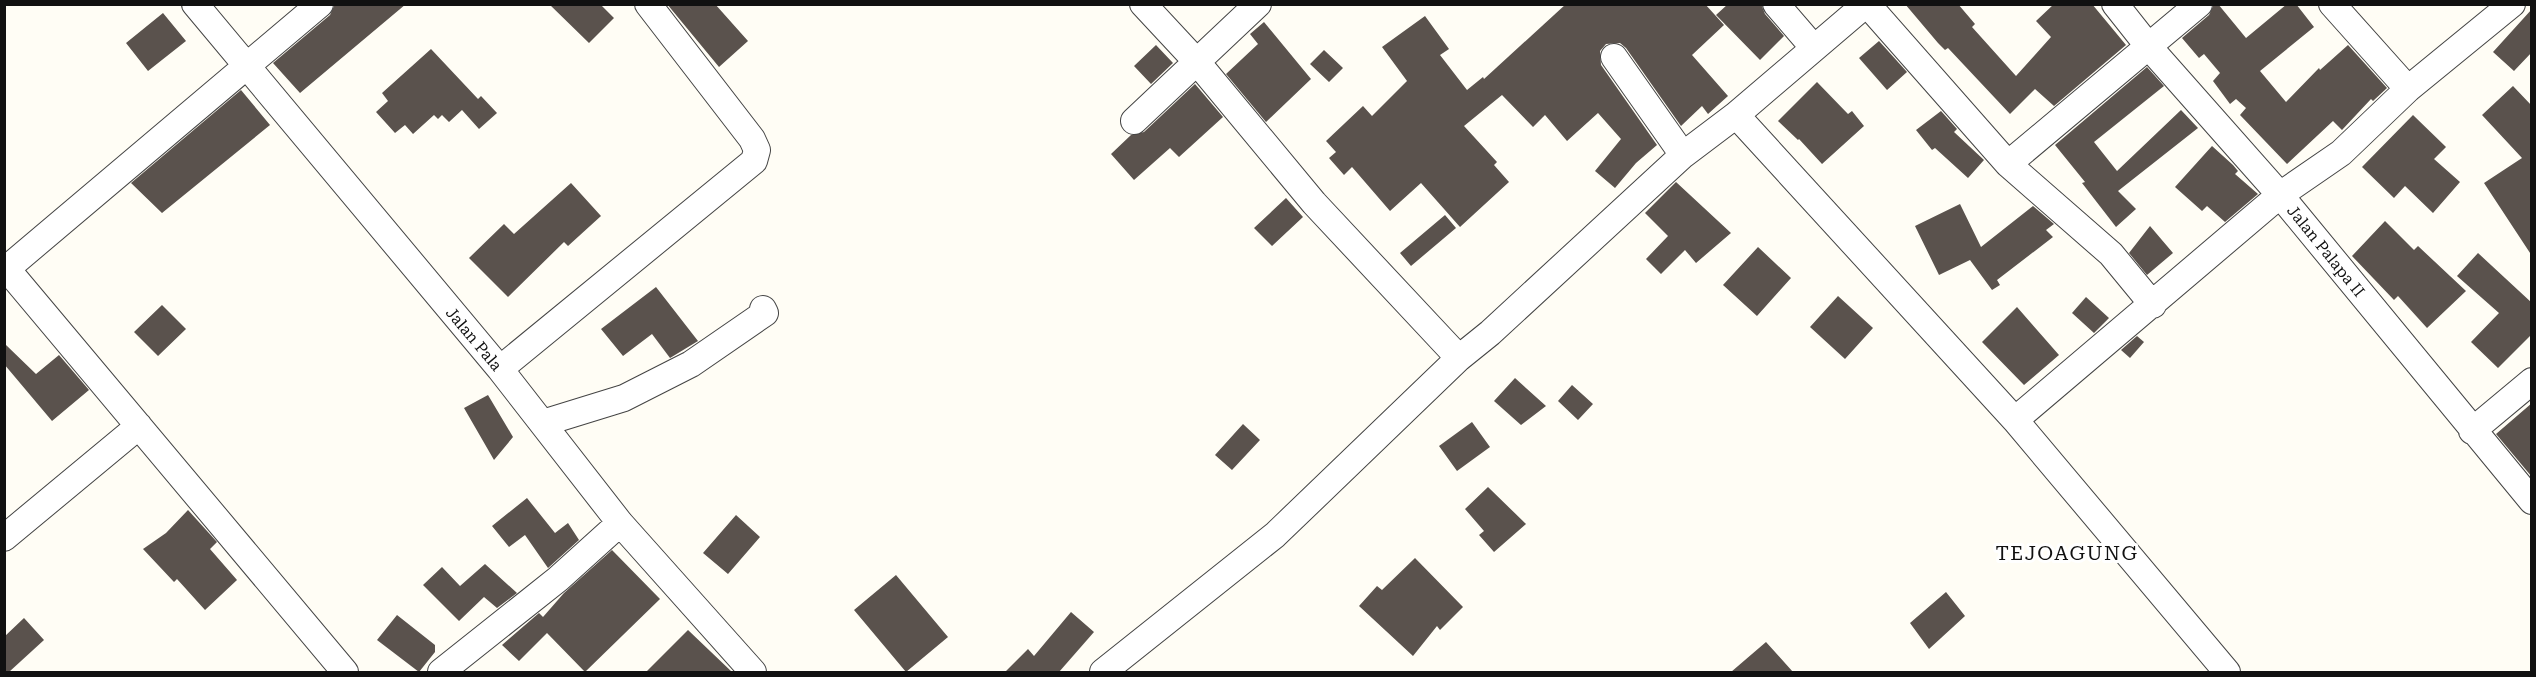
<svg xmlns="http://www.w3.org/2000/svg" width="2536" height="677" viewBox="0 0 2536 677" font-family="'Roboto Serif',serif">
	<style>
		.building { fill: #5a524d }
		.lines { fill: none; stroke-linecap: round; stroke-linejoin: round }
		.street-casing { stroke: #444; stroke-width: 28 }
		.street { stroke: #fff; stroke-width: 26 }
		.labels { text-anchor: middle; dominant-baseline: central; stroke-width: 6; stroke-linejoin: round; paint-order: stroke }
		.street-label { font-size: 16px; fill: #111; stroke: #fff }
		.quarter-label { font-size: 20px; letter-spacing: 1.5px; fill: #111; stroke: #fff }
	</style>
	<rect width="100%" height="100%" fill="#fffdf5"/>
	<path class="building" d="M335 4H406L300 93 273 63 330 15Z
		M549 4H600L614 18 589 43Z
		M667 4H715L748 41 719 67Z
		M1566 4H1705L1724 25 1692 55 1728 96 1708 114 1702 106 1681 126 1626 48 1620 43 1606 44 1600 51 1601 65 1657 145 1636 163 1615 188 1595 171 1621 139 1598 113 1567 141 1545 115 1533 127 1502 95 1464 126 1497 162 1494 165 1509 182 1460 227 1421 183 1390 211 1352 167 1344 175 1329 158 1336 152 1326 141 1363 106 1372 116 1407 81 1382 47 1425 16 1449 49 1440 55 1467 90 1483 77 1484 79Z
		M1728 4H1761L1765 14 1784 36 1760 60 1716 15Z
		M1905 4H1958L1975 24 1972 27 2016 76 2051 37 2036 21 2054 4H2092L2126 45 2054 106 2035 89 2010 114 1948 48 1945 50 1938 43Z
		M2214 4H2218L2246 38 2287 4H2296L2314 27 2260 71 2286 102 2319 68 2320 70 2348 45 2387 88 2373 101 2371 99 2342 130 2333 121 2287 164 2240 115 2246 108 2236 99 2230 104 2213 81 2220 73 2204 54 2199 58 2182 38 2209 15Z
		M2532 9V52L2514 71 2493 52Z
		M163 13 186 41 148 71 126 43Z
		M1264 22 1311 79 1266 122 1226 74 1258 44 1250 34Z
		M1879 41 1907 72 1887 90 1859 58Z
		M1156 45 1173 63 1151 84 1134 66Z
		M431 49 478 99 481 96 497 113 479 129 462 110 449 122 442 115 438 119 434 115 413 134 405 125 395 133 376 112 388 101 382 93Z
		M1324 50 1343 68 1329 82 1310 64Z
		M2147 67 2164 86 2094 142 2117 171 2181 110 2198 128 2118 191 2136 209 2116 227 2082 183 2085 182 2055 145Z
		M1817 82 1848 114 1852 111 1864 126 1822 164 1799 139 1798 140 1778 121Z
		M1195 84 1223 117 1179 157 1170 148 1134 180 1111 154 1131 135 1144 132Z
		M2513 86 2532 106V256L2484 183 2522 158 2482 115Z
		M241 90 270 125 162 213 131 183Z
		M1941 111 1957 129 1954 132 1984 160 1968 178 1935 148 1932 150 1916 130Z
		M2413 115 2446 147 2434 159 2460 182 2433 213 2405 186 2394 198 2362 167Z
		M2212 146 2233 165 2238 171 2235 174 2258 194 2225 222 2207 206 2202 211 2175 187Z
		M1676 182 1731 233 1696 263 1685 250 1661 274 1646 259 1668 236 1645 213Z
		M571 183 601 216 568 246 564 242 508 297 469 258 504 224 514 234Z
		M1286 198 1303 217 1272 246 1254 228Z
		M1960 204 1981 247 2033 206 2054 224 2046 230 2053 237 1997 280 2000 285 1992 290 1970 260 1939 275 1915 226Z
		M1445 215 1456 228 1411 266 1400 253Z
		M2385 221 2414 250 2418 246 2466 291 2427 328 2398 296 2394 300 2352 256Z
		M2150 226 2173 253 2147 275 2129 253Z
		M1758 247 1791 278 1757 316 1723 285Z
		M2478 253 2532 303V334L2498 368 2471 342 2499 313 2457 276Z
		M656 287 698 341 670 358 652 334 623 356 601 329Z
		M1838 296 1873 328 1845 359 1810 327Z
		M2086 297 2109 318 2094 333 2072 313Z
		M162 305 186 329 158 356 134 332Z
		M2017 307 2059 355 2024 385 1982 342Z
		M2137 336 2144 342 2130 358 2121 350Z
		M6 345 36 374 59 355 89 390 52 421 4 364Z
		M1515 378 1546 406 1521 425 1494 401Z
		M1572 385 1593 404 1578 420 1558 401Z
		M488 395 513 437 494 460 464 408Z
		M2532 403V477L2496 434Z
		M1472 422 1490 447 1457 471 1439 446Z
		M1243 424 1260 440 1232 470 1215 455Z
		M1488 487 1526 524 1494 552 1479 535 1484 531 1465 509Z
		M527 498 555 533 568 523 579 540 548 568 525 535 509 547 492 526Z
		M188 510 217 542 210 549 237 580 205 610 177 579 174 582 143 549 166 533Z
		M736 515 760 537 728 574 703 553Z
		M612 550 660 599 585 672 547 633 519 661 502 645 539 613 543 617 564 593Z
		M1415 558 1463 607 1440 630 1437 626 1413 656 1359 606 1377 586 1382 590Z
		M485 564 517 593 497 608 484 597 459 621 423 585 442 567 460 586Z
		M896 575 948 637 906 672 854 610Z
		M1946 592 1965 616 1929 649 1910 623Z
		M1071 612 1094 632 1059 672H1005L1028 649 1034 656Z
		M397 615 435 645V652L419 672 377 640Z
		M24 618 44 640 9 672H4V637Z
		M688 630 732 672H646Z
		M1766 642 1793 672H1731Z"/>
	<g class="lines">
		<g class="street-casing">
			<path id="street" d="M195 4 500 369 620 523 753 672
				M1143 4 1197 62 1314 203 1459 358
				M1776 4 1813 47
				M1867 4 2008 164 2111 254 2153 305
				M2115 4 2149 47 2280 195 2532 501
				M2332 4 2408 89
				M1614 57 1683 155
				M1736 115 2015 420 2227 672
				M1134 121 1258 4
				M2008 164 2199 4
				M7 269 345 672
				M4 271 320 4
				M500 369 754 161 757 150 752 139 648 4
				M2015 420 2280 195 2341 153 2408 89 2512 4
				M543 423 624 398 691 364 765 313 763 309
				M2472 431 2532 381
				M4 538 139 426
				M441 672 558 579 620 523
				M1103 672 1275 535 1459 358 1490 333 1683 155 1736 115 1866 4"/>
		</g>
		<use href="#street" class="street"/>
	</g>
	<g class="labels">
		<g class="street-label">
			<text transform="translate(2326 251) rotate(51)">Jalan Palapa II</text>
			<text transform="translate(474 339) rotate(50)">Jalan Pala</text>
		</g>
		<g class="quarter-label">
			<text x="2067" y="553">TEJOAGUNG</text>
		</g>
	</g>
	<rect width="2536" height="677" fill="none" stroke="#111111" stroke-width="12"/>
</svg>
